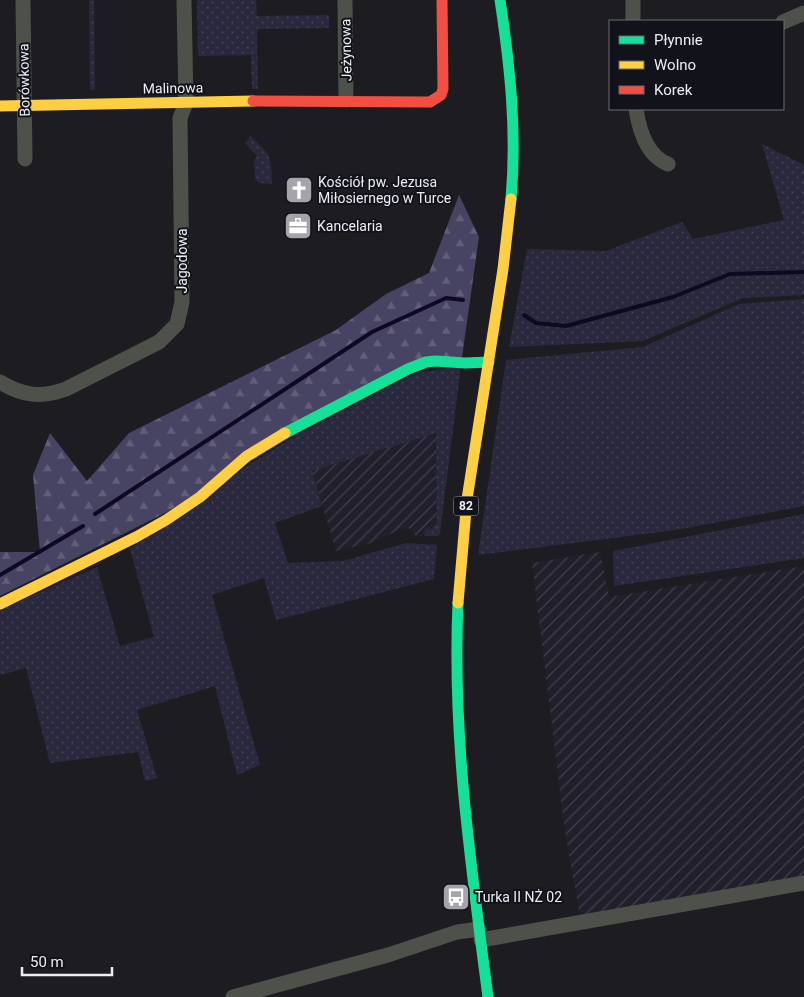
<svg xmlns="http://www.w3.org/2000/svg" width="804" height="997" viewBox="0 0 804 997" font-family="Roboto,sans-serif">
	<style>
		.industrial { fill: url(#industrial-furrows) }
		.grass { fill: url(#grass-dots) }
		.forest { fill: url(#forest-firs) }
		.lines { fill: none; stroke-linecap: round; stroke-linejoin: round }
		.stream { stroke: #0e0923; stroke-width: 4 }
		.street { stroke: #4e5149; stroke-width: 15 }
		.fast { stroke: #16e098; stroke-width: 11 }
		.slow { stroke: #ffcf43; stroke-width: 11 }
		.jam { stroke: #f24e42; stroke-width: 11 }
		.labels { text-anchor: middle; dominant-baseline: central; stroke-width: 4; stroke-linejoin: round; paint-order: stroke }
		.shield { fill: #12121a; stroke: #ababb2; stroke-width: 1 }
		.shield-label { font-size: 12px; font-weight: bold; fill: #ededf3 }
		.street-label { font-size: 14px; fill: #ededf3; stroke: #12121a }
		.poi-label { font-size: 14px; fill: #ededf3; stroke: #12121a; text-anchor: start }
	</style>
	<defs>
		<pattern id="industrial-furrows" width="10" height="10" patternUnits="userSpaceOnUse" patternTransform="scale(1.25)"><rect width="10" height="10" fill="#201f2b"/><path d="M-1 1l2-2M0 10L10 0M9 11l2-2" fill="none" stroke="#41404a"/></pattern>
		<pattern id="grass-dots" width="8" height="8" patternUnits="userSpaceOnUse" patternTransform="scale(1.25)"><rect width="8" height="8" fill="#2a283d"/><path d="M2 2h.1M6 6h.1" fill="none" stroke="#3f3d50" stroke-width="1.8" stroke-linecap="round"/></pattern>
		<pattern id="forest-firs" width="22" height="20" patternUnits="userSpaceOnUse" patternTransform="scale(1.25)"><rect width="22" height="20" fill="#474362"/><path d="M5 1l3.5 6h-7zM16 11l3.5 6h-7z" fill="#625e79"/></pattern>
	</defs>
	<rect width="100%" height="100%" fill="#1d1d21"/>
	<path class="industrial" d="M436 433 437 528 425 529 424 536H416L409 528 395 532 371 543 336 551 312 471Z
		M600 552 609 597 804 566V880L580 916 565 832 532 563Z"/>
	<path class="grass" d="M89 0H94L95 90H90Z
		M197 0H256L257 16 329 15V28L257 29 258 89H252L251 55 198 56Z
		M249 135C271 155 271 154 272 184L259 183 255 179 254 161 257 156 245 143 249 139Z
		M762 144 804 165V295L743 298 643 341 509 347 527 249 606 251 682 222 693 239 784 220Z
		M804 299V506L676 530 478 555 506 360 643 347 739 304Z
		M461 366 440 533 438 536H424L425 529 437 528 436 433 312 471 322 506 275 523 288 563 343 561 406 543 437 545 434 579 276 620 264 578 212 595 260 765 237 775 215 686 137 710 157 778 145 781 138 752 50 763 26 668 0 675V610L97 567 120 646 154 637 130 549 241 470 290 439 416 373Z
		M804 514V558L614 586 613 551Z"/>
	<path class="forest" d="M459 195 479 237 462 357 422 358 165 513 0 596V552H40L33 475 50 433 87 481 129 433 336 330 386 294 429 273Z"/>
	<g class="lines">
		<path class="stream" d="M524 315 536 323 566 326 673 297 730 274 804 272
			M95 514 372 332 446 298 463 300
			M0 575 83 526"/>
		<path class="street" d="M23 0 25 159
			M345 0 346 100
			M633 0V21
			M783 22 804 13
			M636 109C639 129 647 156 668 164
			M0 382C23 396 41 398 66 389L159 342 177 324 182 302 180 118 186 103 184 0
			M481 940 804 883
			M233 997 388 955 457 932 479 929"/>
		<path class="fast" d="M500 0C510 66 517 131 511 199
			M285 433 408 369 426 362 436 361 465 363 489 362
			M458 603C452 735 471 866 488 997"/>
		<path class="slow" d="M0 106 253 101
			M458 603 467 499 503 269 511 199
			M0 604 136 537 166 520 200 497 247 456 285 433"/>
		<path class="jam" d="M253 101 430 102 441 95 443 89 442 0"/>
	</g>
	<defs>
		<g id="church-square" transform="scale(1.4375)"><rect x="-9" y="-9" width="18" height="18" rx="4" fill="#a4a4aa" stroke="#12121a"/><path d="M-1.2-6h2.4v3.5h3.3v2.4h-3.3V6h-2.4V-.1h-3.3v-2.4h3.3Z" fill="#fff"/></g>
		<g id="office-square" transform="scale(1.4375)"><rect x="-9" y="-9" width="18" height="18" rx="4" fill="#a4a4aa" stroke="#12121a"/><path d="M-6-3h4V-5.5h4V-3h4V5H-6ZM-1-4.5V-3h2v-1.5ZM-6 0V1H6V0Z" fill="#fff"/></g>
		<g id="bus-square" transform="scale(1.4375)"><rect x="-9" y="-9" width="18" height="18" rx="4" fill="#a4a4aa" stroke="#12121a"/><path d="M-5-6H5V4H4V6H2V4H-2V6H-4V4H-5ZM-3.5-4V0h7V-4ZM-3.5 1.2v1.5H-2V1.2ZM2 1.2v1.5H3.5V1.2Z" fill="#fff"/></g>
	</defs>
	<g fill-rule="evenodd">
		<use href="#church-square" x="299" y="190"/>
		<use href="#office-square" x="298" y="226"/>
		<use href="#bus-square" x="456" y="897"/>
	</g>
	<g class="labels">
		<rect class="shield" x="453.5" y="496.5" width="25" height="19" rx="4"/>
		<g class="shield-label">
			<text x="466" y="506">82</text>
		</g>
		<g class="street-label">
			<text transform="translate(346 50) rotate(-91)">Jeżynowa</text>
			<text transform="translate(24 80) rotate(-91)">Borówkowa</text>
			<text transform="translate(173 88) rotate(-1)">Malinowa</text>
			<text transform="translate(182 261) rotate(-90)">Jagodowa</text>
		</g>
		<g class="poi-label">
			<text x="318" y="182">Kościół pw. Jezusa<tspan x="318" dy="16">Miłosiernego w Turce</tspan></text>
			<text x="317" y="226">Kancelaria</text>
			<text x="475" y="897">Turka II NŻ 02</text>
		</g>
	</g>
	<rect x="609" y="20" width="175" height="90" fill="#12121a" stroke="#6a6a71"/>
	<rect x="619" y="36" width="25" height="8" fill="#16e098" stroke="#6a6a71"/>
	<text x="654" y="45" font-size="15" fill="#ededf3">Płynnie</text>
	<rect x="619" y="61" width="25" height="8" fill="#ffcf43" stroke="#6a6a71"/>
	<text x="654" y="70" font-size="15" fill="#ededf3">Wolno</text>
	<rect x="619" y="86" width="25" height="8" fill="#f24e42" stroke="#6a6a71"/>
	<text x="654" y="95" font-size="15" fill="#ededf3">Korek</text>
	<path d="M22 967v8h90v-8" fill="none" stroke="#ededf3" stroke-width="2.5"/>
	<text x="30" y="967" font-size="15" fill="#ededf3" stroke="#12121a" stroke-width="4" paint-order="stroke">50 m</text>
</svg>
